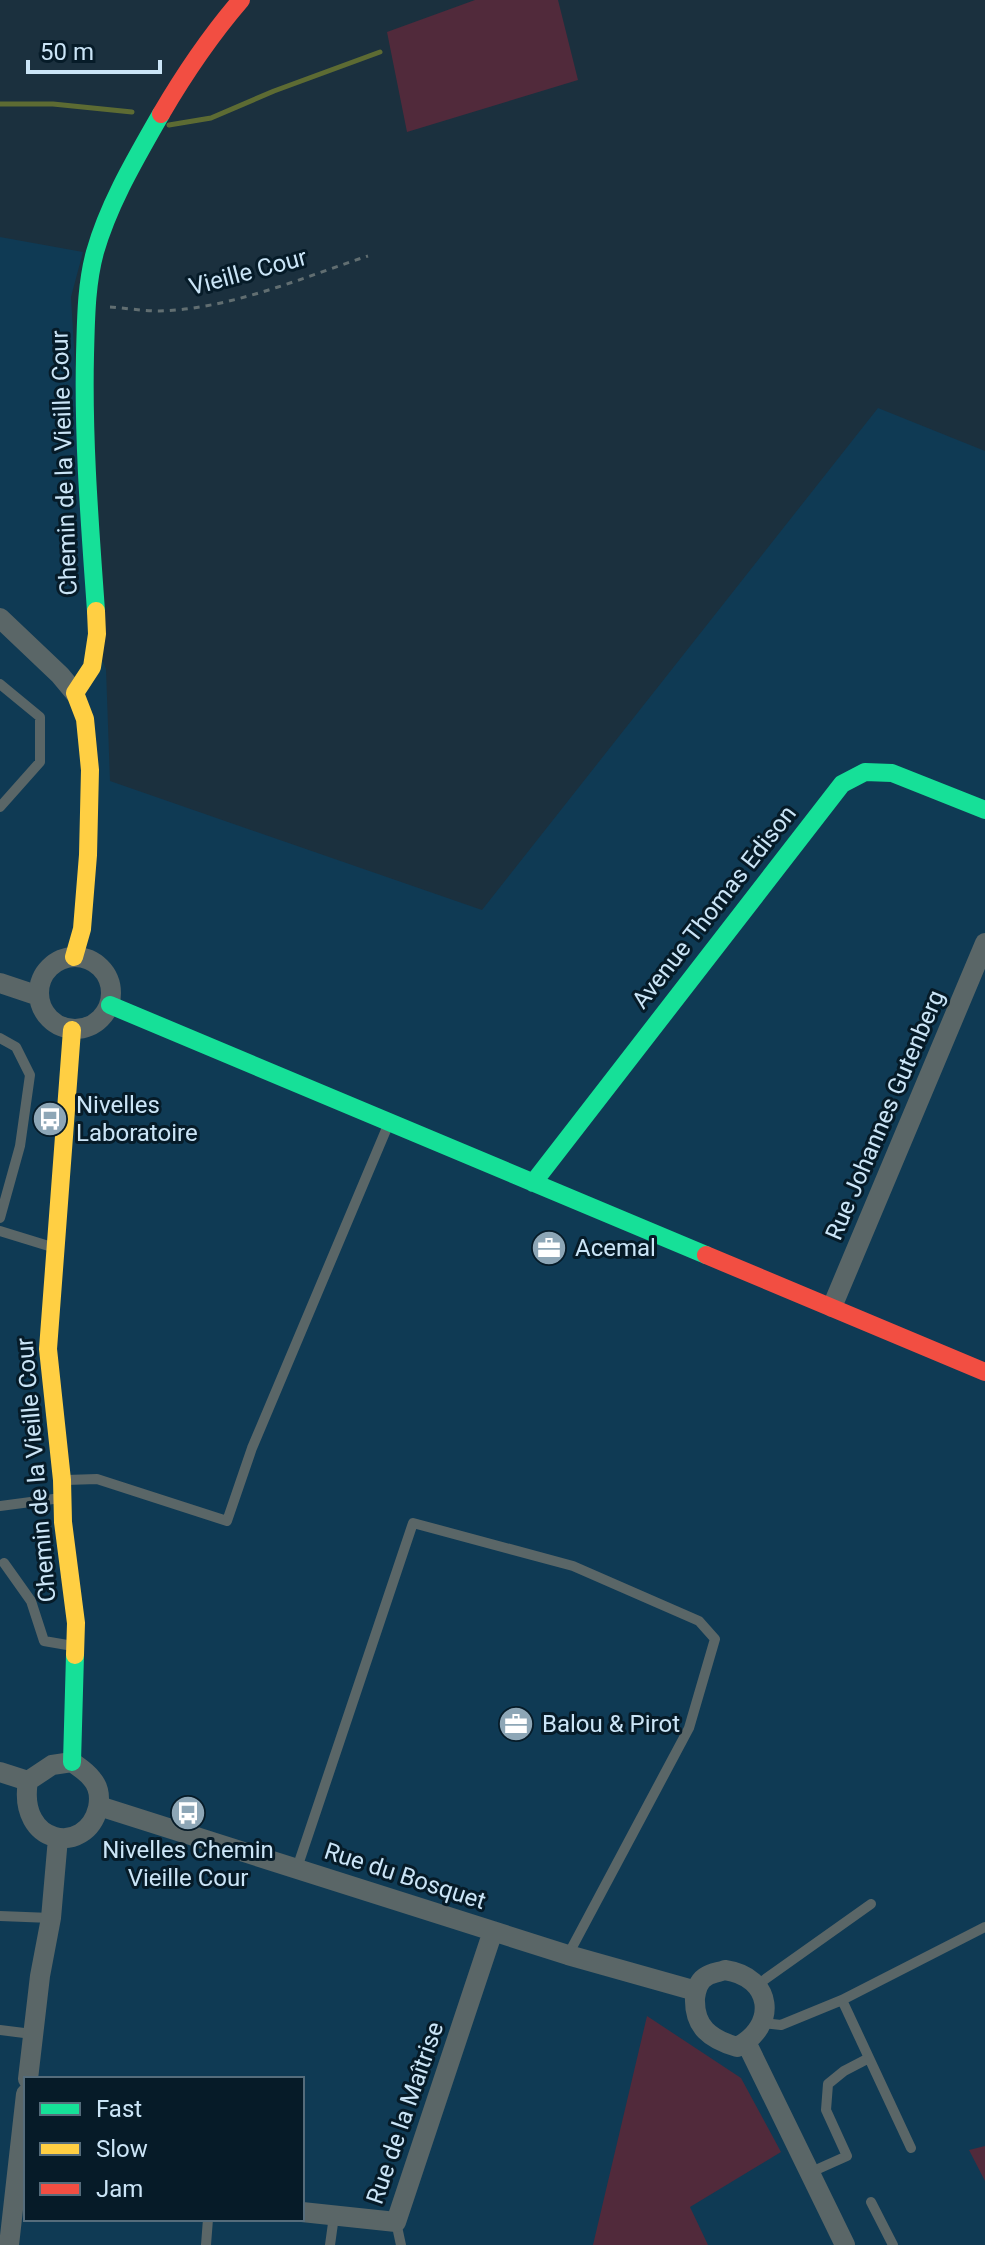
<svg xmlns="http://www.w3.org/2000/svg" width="985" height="2245" viewBox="0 0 985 2245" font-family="Roboto,sans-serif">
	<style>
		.built { fill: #0f3a54; fill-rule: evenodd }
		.green { fill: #512a3b }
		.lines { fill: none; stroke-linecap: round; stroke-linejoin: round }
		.stream { stroke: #5d6b33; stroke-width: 5 }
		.path { stroke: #616e71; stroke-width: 3; stroke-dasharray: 6 6; stroke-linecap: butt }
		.lane { stroke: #5a6667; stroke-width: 10 }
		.street { stroke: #5a6667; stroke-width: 20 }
		.fast { stroke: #16e098; stroke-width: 18 }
		.slow { stroke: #ffcf43; stroke-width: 18 }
		.jam { stroke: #f24e42; stroke-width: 18 }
		.labels { text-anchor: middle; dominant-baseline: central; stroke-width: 6; stroke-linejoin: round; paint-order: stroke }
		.street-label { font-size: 24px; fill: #cbe5f7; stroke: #061b28 }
		.poi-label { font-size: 24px; fill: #cbe5f7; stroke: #061b28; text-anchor: start }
	</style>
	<rect width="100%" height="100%" fill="#1b303e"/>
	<path class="built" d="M0 237 83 252 71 297 91 632 106 669 110 781 482 910 878 408 985 451V2245H0ZM26 2079H302V2219H26Z"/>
	<path class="green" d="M475 0H558L578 80 407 132 387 32Z
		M647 2016 741 2078 781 2152 690 2207 708 2245H593Z
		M985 2146V2181L969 2150Z"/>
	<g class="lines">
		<path class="stream" d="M0 104H53L132 112
			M169 125 211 118 274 91 380 52"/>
		<path class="path" d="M110 307C126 308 143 311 159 311 231 309 301 278 368 256"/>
		<path class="lane" d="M0 684 40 717V762L0 807
			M0 1038 16 1047 30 1075 20 1146 0 1218
			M0 1231 52 1247
			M66 1480 97 1479 227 1521 252 1448 386 1130
			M0 1506 61 1498
			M4 1563 31 1601 44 1641 73 1646
			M297 1868 413 1523 573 1566 699 1621 715 1639 689 1728 568 1955
			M0 1916 51 1918
			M757 1985 871 1904
			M842 2000 911 2148
			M763 2023 781 2025 842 2000 985 1927
			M0 2030 32 2034
			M809 2173 847 2156 826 2110 828 2084 844 2071 869 2058
			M871 2202 893 2245
			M396 2222 401 2245
			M206 2245 208 2219
			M330 2245 334 2216"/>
		<path class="street" d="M0 618 60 675 75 693
			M39 993a36 36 0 1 1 72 0a36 36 0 1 1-72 0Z
			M0 983 39 996
			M832 1307 985 943
			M72 1762C79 1767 87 1772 92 1779 99 1787 100 1798 98 1808 86 1857 17 1845 28 1781L52 1765Z
			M0 1772 28 1781
			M99 1806 568 1955 696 1991
			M725 1970C773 1977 778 2026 737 2047 710 2039 694 2027 695 1998 696 1990 699 1980 707 1976 711 1973 720 1972 725 1970Z
			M746 2042 845 2245
			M28 2079 40 1976 51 1918 58 1838
			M302 2212 396 2222 493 1931
			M9 2245 26 2094"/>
		<path class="fast" d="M96 611C90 526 83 441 85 355 86 320 86 285 95 252 109 203 136 158 161 114
			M110 1005 706 1255
			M533 1183 842 784 865 772 892 773 985 810
			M72 1762 75 1655"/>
		<path class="slow" d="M74 957 82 929 88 855 90 770 85 719 75 693 92 667 97 634 96 611
			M72 1030 48 1349 62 1480 63 1522 76 1623 75 1655"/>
		<path class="jam" d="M161 114C185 73 210 36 241 0
			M706 1255 985 1372"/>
	</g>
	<defs>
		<g id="bus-disc" transform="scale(1.8)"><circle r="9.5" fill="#8da6b6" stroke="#061b28"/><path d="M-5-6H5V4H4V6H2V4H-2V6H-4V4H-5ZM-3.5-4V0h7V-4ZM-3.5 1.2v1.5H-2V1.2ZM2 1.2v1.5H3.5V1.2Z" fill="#fff"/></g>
		<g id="office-disc" transform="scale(1.8)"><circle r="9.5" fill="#8da6b6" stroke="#061b28"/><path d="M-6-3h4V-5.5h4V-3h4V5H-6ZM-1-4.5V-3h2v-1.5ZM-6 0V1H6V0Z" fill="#fff"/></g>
	</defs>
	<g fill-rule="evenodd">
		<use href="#bus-disc" x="50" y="1119"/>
		<use href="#office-disc" x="549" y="1248"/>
		<use href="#office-disc" x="516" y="1724"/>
		<use href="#bus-disc" x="188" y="1813"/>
	</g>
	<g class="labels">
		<g class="street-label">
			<text transform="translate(248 272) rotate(-15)">Vieille Cour</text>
			<text transform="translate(64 463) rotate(-92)">Chemin de la Vieille Cour</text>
			<text transform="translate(714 907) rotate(-52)">Avenue Thomas Edison</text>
			<text transform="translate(885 1115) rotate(-67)">Rue Johannes Gutenberg</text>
			<text transform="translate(36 1470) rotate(-95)">Chemin de la Vieille Cour</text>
			<text transform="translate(405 1876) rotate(18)">Rue du Bosquet</text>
			<text transform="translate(405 2113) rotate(-71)">Rue de la Maîtrise</text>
		</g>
		<g class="poi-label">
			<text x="76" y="1105">Nivelles<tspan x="76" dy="28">Laboratoire</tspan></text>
			<text x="575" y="1248">Acemal</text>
			<text x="542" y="1724">Balou &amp; Pirot</text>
			<text x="188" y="1850" text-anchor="middle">Nivelles Chemin<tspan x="188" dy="28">Vieille Cour</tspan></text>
		</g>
	</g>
	<rect x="24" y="2077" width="280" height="144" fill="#061b28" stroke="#556c7b" stroke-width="2"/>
	<rect x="40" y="2103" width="40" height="12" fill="#16e098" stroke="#556c7b" stroke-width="2"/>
	<text x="96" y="2117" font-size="24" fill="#cbe5f7">Fast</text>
	<rect x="40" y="2143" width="40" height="12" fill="#ffcf43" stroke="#556c7b" stroke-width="2"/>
	<text x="96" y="2157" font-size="24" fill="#cbe5f7">Slow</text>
	<rect x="40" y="2183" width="40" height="12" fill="#f24e42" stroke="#556c7b" stroke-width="2"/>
	<text x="96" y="2197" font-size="24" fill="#cbe5f7">Jam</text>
	<path d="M28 60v12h132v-12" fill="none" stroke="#cbe5f7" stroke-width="4"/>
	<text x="40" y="60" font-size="24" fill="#cbe5f7" stroke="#061b28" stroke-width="6" paint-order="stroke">50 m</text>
</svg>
